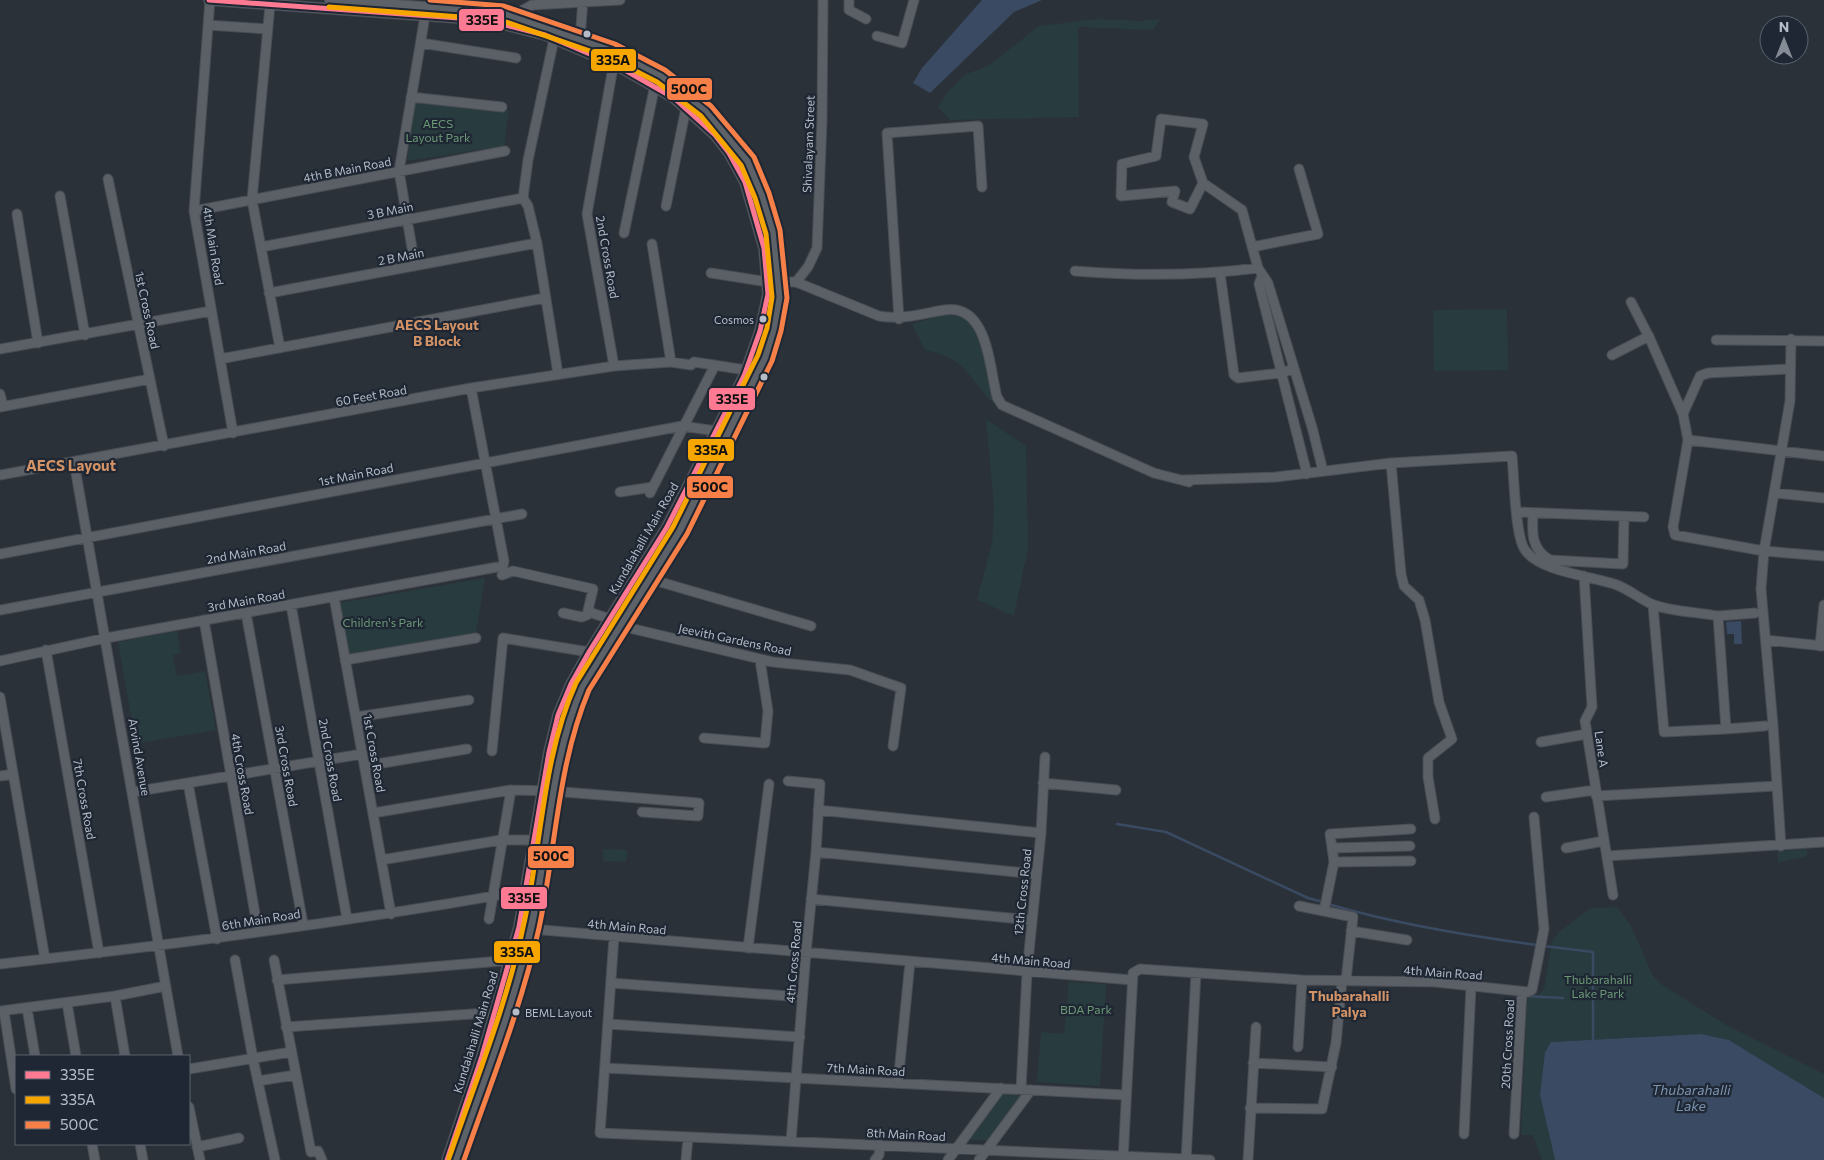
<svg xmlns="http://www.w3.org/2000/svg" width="1824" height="1160" viewBox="0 0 1824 1160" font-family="Commissioner,sans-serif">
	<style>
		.green { fill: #283b3e }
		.water { fill: #394a62 }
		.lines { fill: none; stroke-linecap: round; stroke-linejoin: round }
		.stream { stroke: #394a62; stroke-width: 2.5 }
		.minor-casing { stroke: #494d53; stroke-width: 11 }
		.major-casing { stroke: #494d55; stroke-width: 12 }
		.minor { stroke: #5b5f66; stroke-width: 9 }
		.major { stroke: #5d6168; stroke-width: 10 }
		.bus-1-casing { stroke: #1e2733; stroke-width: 9 }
		.bus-2-casing { stroke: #1e2733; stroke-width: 9 }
		.bus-3-casing { stroke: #1e2733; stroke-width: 9 }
		.bus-1 { stroke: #fe7a93; stroke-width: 5 }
		.bus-2 { stroke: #f7a600; stroke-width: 5 }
		.bus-3 { stroke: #f78048; stroke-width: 5 }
		.bus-dot { fill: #b5bdc9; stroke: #1e2733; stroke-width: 2 }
		.labels { text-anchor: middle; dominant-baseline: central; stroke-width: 4.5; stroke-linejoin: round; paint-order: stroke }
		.bus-label { font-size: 11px; fill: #b5bdc9; stroke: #1e2733; text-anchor: end }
		.park-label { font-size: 12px; fill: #6c9976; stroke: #1e2733 }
		.street-label { font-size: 12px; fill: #b5bdc9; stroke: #1e2733 }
		.neighbourhood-label { font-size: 14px; font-weight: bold; fill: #d39366; stroke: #1e2733 }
		.water-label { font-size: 14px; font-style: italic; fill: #7c93b0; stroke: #1e2733 }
		.quarter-label { font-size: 15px; font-weight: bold; fill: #d39366; stroke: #1e2733 }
		.line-badge { stroke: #1e2733; stroke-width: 2 }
		.pale-badge-label { font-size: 14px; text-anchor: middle; font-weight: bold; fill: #111 }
	</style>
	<rect width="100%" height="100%" fill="#2b3138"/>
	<path class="green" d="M1096 19 1141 21 1160 19 1153 30 1078 27 1079 117 950 120 938 107 946 94 966 74 988 66 1039 26Z
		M415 100 509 111 504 146 407 161Z
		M1507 309 1508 370 1434 371 1433 310Z
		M945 314 967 318 979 332 994 404C967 378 969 359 925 350L912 324Z
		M986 419 1026 446 1028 548 1014 616 977 600 992 543 994 507Z
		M485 578 476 633 349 655 339 603Z
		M177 631 181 653 173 655 177 676 205 671 216 730 136 744 118 642Z
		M603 849 627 850 626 862 603 861Z
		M1807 849V856L1778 863V851Z
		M1617 907 1631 926 1653 976 1661 984 1726 1025 1824 1074V1098L1729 1040 1701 1034 1551 1042 1540 1095 1555 1160H1542L1533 1135H1521L1527 997H1536L1544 989 1552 941 1559 932 1591 908Z
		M1069 982 1106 984 1100 1086 1037 1082 1041 1032 1064 1034Z
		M1003 1094 1021 1095 987 1140H969Z"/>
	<path class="water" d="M982 0H1042L1014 12 930 93 913 83 922 68Z
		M1741 621 1742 644H1734V634H1727L1726 622Z
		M1701 1034 1729 1040 1824 1098V1160H1555L1540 1095 1545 1052 1551 1042Z"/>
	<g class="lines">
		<path class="stream" d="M1117 824 1166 832 1308 898 1323 902
			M1328 904C1396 924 1468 936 1538 945
			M1544 946 1593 952V1042
			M1527 996 1563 998"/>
		<g class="minor-casing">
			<path id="minor" d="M210 0 194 211 233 433
				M849 0V10L866 19
				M270 5 252 200 280 348
				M512 22 514 15 532 5 620 0
				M208 25 267 29
				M877 36 902 43 914 0
				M580 39 583 0
				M421 43 516 58
				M411 97 502 107
				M108 179 164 446
				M1203 183 1194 157 1203 124 1161 119 1156 156 1122 164 1121 196 1175 191 1172 202 1190 209 1203 183 1242 210 1258 268
				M60 196 85 335
				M523 198 528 206 537 243 558 374
				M523 198 528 160 554 39
				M666 206 686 108
				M194 211 505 151
				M17 214 38 343
				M624 233 655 85
				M652 244 671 362
				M261 247 523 198
				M1252 247 1318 234 1299 169
				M415 266 399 171 425 16
				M1075 271C1137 276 1197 276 1258 268L1268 283 1312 427 1323 471
				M711 273 768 282H796L879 316C902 320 921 314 944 310 988 303 989 366 997 397L1002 405 1154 473 1189 482
				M1220 273 1234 375 1238 378 1281 373 1293 369
				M1262 276 1259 284 1307 474
				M796 282 808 267 817 248 822 121 823 0
				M269 293 537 243
				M1631 302 1650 339 1683 414 1688 440 1673 527 1675 535 1764 551 1824 556
				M899 319 887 133 978 126 982 187
				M1716 340 1824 341
				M0 349 211 311
				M1612 355 1649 336
				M220 359 545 298
				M614 366 587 214 612 73 616 65
				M0 394 3 406
				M0 407 150 379
				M1683 414 1700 376 1708 373 1790 369
				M1688 440 1824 456
				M74 462 178 1056
				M1391 463 1401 574 1404 586 1419 600 1425 620 1439 702 1452 739 1428 758V777L1435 819
				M0 475 471 388 614 366 671 362 691 365 694 362 746 370
				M1184 480 1276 477 1391 463 1512 456C1514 475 1515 537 1525 550 1540 572 1593 576 1617 585 1630 590 1643 601 1654 605 1674 612 1698 612 1718 616L1726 729 1664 732 1653 605
				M620 492 653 487
				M650 493 715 365
				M1775 493 1824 498
				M1518 512 1644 517
				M1533 513C1532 533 1531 549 1550 560L1623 564 1624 517
				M0 554 682 426 716 431
				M502 575 513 571 593 589 587 615 582 617 563 613
				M1584 576 1592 707 1585 721 1613 895
				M650 579 811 626
				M334 597 391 914
				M291 605 347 919
				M0 610 522 514
				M589 612 610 619
				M246 613 303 924
				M1718 616 1755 613
				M204 620 258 931
				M621 626 773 662 850 670 901 688 893 746
				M1766 640 1824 646
				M1820 646 1824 605
				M46 650 99 953
				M345 660 476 638
				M0 661 106 638 503 566 504 561 471 388
				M0 697 45 959
				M356 717 469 700
				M1726 729 1765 726
				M704 738 765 743 768 711 760 660
				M1541 742 1587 734
				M492 751 503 638 589 652
				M365 766 467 749
				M0 776 13 774
				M788 781 820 784 816 852 806 953 791 1141
				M188 783 217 939
				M1043 783 1116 790
				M133 792 362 754
				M1596 796 1776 786
				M1546 797 1595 790
				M818 810 1041 833
				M373 813 511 790 552 791 699 803 698 816 642 812
				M1781 846 1773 725 1761 589 1764 551 1790 401 1791 339
				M1332 848 1410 846
				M1566 848 1604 841
				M816 852 1036 874
				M1607 856 1824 842
				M381 860 501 840H534
				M1334 862 1411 861
				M811 899 1032 920
				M1299 906 1353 917 1346 980
				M1324 911 1334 862 1330 834 1411 829
				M489 919 511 790
				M531 929 1132 980
				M1351 931 1407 940
				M614 937 600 1133 1210 1160
				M748 948 769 784
				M235 960 253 1059 275 1160
				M274 960 311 1152 318 1151 322 1160
				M0 964C173 945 346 922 517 892L525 893
				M277 980 501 961 509 963
				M611 983 802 997
				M115 996 125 1056
				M67 1003 76 1056
				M27 1008 35 1056
				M0 1011 115 996 166 986
				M4 1011 16 1089
				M608 1024 800 1037
				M286 1027 486 1013 494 1015
				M1298 1047 1302 980
				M1253 1063 1332 1067
				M605 1068 1125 1095
				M189 1069 291 1052
				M258 1081 295 1075
				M898 1083 910 962
				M1021 1089 1027 972 1041 833 1045 757
				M189 1107 200 1160
				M1250 1108 1322 1109 1336 1043 1342 980
				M1464 1134 1471 987
				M1514 1134 1522 992
				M92 1144 95 1160
				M140 1144 143 1160
				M197 1147 239 1138
				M686 1160 688 1137
				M875 1160 879 1155 880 1145
				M948 1160 1001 1088
				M979 1160 1031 1090
				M1123 1160 1133 973 1140 969 1302 980 1435 982 1528 992 1532 990 1544 929 1534 817
				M1186 1160 1196 973
				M1248 1160 1256 1027"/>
		</g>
		<g class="major-casing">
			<path id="major" d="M209 0 486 20 545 35 616 65 674 98 715 135 729 153 745 182 764 248 768 294 760 331 744 376 667 527 589 652 571 684 558 715 549 752 519 927 482 1056 447 1160
				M330 0 502 13 613 51 661 76 706 111 747 161 762 195 773 232 779 282 780 297 774 330 765 358 680 531 582 687C560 734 555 781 548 831 544 863 538 896 531 928 514 1008 482 1083 456 1160"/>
		</g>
		<use href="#minor" class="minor"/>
		<use href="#major" class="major"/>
		<g class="bus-1-casing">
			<path id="bus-1" d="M209 0 486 20 545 35 616 65 674 98 715 135 729 153 745 182 764 248 768 294 760 331 744 376 667 527 589 652 571 684 558 715 549 752 519 927 482 1056 447 1160"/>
		</g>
		<g class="bus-2-casing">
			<path id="bus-2" d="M329 7 500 20 610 58 657 82 701 116 741 165 755 198 766 234 772 297 767 328 758 355 673 527 576 683C542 758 542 844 524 923 507 1004 476 1080 449 1158"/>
		</g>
		<g class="bus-3-casing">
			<path id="bus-3" d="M430 0 504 6 615 44 665 70 711 106 754 157 769 193 780 230 787 298 781 331 772 361 687 534 589 690C557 766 556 849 539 928 521 1008 491 1083 464 1160"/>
		</g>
		<use href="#bus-1" class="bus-1"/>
		<use href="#bus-2" class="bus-2"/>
		<use href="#bus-3" class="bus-3"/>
	</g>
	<g class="bus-dot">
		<circle cx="587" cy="34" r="4.5"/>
		<circle cx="763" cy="319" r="4.5"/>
		<circle cx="764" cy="377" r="4.5"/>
		<circle cx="516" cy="1012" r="4.5"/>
	</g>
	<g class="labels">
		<g class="bus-label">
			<text x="754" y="319">Cosmos</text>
			<text x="525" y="1012" text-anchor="start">BEML Layout</text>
		</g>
		<g class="park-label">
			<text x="438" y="123">AECS<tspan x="438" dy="14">Layout Park</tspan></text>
			<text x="383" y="622">Children's Park</text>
			<text x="1598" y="979">Thubarahalli<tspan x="1598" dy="14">Lake Park</tspan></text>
			<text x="1086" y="1009">BDA Park</text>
		</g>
		<g class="street-label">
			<text transform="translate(808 144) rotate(-88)">Shivalayam Street</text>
			<text transform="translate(347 169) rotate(-11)">4th B Main Road</text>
			<text transform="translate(390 210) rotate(-11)">3 B Main</text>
			<text transform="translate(214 246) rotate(81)">4th Main Road</text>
			<text transform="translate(401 256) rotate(-11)">2 B Main</text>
			<text transform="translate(608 257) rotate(80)">2nd Cross Road</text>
			<text transform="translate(148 310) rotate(78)">1st Cross Road</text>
			<text transform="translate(371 395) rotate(-10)">60 Feet Road</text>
			<text transform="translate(356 474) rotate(-11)">1st Main Road</text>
			<text transform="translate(643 538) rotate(-60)">Kundalahalli Main Road</text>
			<text transform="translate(246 552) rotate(-10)">2nd Main Road</text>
			<text transform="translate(246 600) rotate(-10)">3rd Main Road</text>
			<text transform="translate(735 639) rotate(12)">Jeevith Gardens Road</text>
			<text transform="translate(1602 749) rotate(82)">Lane A</text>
			<text transform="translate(375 753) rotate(80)">1st Cross Road</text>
			<text transform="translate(140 757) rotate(80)">Arvind Avenue</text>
			<text transform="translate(331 760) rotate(80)">2nd Cross Road</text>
			<text transform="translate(287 766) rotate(80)">3rd Cross Road</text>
			<text transform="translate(243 774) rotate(80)">4th Cross Road</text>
			<text transform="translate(85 799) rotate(80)">7th Cross Road</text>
			<text transform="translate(1022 892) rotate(-84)">12th Cross Road</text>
			<text transform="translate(261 919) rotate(-9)">6th Main Road</text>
			<text transform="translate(627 926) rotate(5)">4th Main Road</text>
			<text transform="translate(1031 960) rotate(5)">4th Main Road</text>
			<text transform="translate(793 962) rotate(-85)">4th Cross Road</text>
			<text transform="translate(1443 972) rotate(4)">4th Main Road</text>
			<text transform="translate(475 1032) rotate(-73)">Kundalahalli Main Road</text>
			<text transform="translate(1507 1044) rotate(-87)">20th Cross Road</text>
			<text transform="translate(866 1069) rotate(3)">7th Main Road</text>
			<text transform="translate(906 1134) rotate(3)">8th Main Road</text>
		</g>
		<g class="neighbourhood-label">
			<text x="437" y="324">AECS Layout<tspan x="437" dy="16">B Block</tspan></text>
			<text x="1349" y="995">Thubarahalli<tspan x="1349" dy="16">Palya</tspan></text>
		</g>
		<g class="water-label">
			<text x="1691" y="1089">Thubarahalli<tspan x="1691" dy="16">Lake</tspan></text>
		</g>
		<g class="quarter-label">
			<text x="71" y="465">AECS Layout</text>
		</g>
	</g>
	<g class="line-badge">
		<rect x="458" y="8" width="47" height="24" rx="5" fill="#fe7a93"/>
		<rect x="590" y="48" width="47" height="24" rx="5" fill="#f7a600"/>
		<rect x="666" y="77" width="47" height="24" rx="5" fill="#f78048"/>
		<rect x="708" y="387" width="48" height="24" rx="5" fill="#fe7a93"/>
		<rect x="687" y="438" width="48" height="24" rx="5" fill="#f7a600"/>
		<rect x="686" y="475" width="48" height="24" rx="5" fill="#f78048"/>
		<rect x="527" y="845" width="48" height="24" rx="5" fill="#f78048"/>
		<rect x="500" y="886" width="48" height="24" rx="5" fill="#fe7a93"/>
		<rect x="493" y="940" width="48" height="24" rx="5" fill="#f7a600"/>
	</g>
	<g class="pale-badge-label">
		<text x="482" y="25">335E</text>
		<text x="613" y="65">335A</text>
		<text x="689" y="94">500C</text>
		<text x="732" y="404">335E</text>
		<text x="711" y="455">335A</text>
		<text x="710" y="492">500C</text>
		<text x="551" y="861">500C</text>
		<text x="524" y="903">335E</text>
		<text x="517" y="957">335A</text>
	</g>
	<rect x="15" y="1055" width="175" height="90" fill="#1e2733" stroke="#5a636f"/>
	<rect x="25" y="1071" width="25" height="8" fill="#fe7a93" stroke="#5a636f"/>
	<text x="60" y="1080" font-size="15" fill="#b5bdc9">335E</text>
	<rect x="25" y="1096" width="25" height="8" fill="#f7a600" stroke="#5a636f"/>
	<text x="60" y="1105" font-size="15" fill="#b5bdc9">335A</text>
	<rect x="25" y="1121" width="25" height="8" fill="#f78048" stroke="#5a636f"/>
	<text x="60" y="1130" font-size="15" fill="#b5bdc9">500C</text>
	<g transform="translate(1784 40)"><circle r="24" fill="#1e2733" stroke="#5a636f"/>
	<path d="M0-4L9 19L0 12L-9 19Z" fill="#858c96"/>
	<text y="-8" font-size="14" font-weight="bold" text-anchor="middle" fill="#b5bdc9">N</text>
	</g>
</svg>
